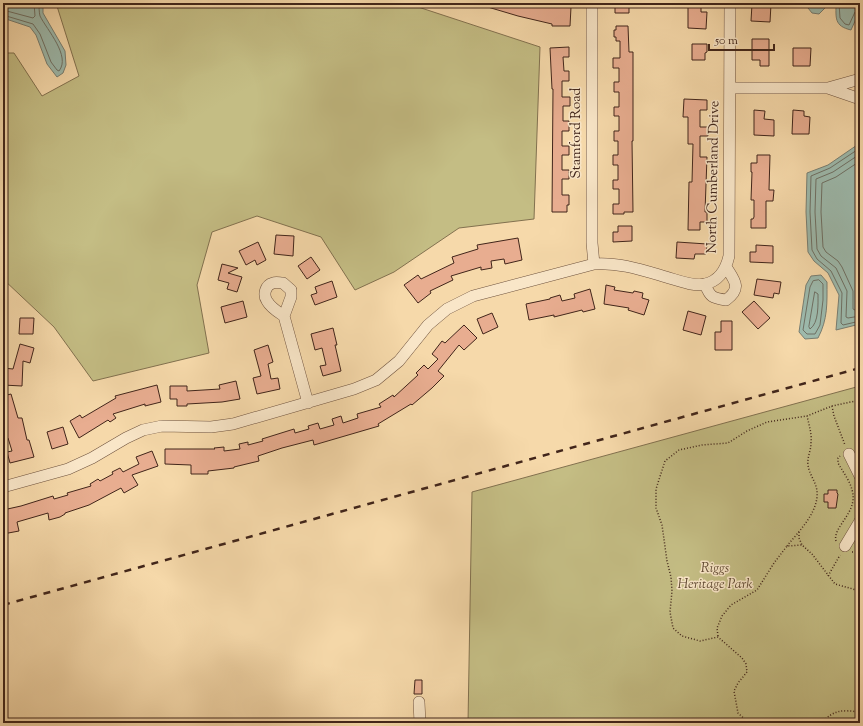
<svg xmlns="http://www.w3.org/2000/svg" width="863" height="726" viewBox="0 0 863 726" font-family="'Sorts Mill Goudy',serif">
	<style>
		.green { fill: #c4bd84; stroke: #82714f }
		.water { fill: #9dbaad; stroke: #787e72 }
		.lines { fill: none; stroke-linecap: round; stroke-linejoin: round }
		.shore { stroke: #6f7064; stroke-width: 1 }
		.building { fill: #e8ad90; stroke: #41251a }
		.minor-casing { stroke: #6e523e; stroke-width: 12 }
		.path { stroke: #41251a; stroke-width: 1.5; stroke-dasharray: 1 2; stroke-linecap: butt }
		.minor { stroke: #f9e6c8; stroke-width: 11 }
		.rail { stroke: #41251a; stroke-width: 2.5; stroke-dasharray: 7 7; stroke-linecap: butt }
		.labels { text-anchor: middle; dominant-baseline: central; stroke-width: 3; stroke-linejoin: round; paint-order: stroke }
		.street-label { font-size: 14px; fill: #41251a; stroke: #f9e6c8 }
		.park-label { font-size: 14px; font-style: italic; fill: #624b34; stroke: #f9e6c8 }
	</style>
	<rect width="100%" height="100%" fill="#f6d9aa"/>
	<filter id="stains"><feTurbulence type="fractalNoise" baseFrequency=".005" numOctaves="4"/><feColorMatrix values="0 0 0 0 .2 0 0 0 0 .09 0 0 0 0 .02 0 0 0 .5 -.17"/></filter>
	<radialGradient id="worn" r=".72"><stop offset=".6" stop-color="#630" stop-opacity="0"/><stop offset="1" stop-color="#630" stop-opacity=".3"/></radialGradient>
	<path class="green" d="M56 3H406L540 47 534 219 459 228 394 272 355 290 321 237 257 216 212 232 197 285 209 353 93 381 54 327 3 279V53H14L42 96 79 76Z
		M860 386V723H468L472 492Z"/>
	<path class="water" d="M3 3H43V13L65 51 66 65 63 73 57 77 47 64 36 35 30 27 3 18Z
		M804 3H826L825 8 819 14 812 13Z
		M836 3H860V10L851 30C834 26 836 18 836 3Z
		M860 143V324L836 330 839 295 828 273 814 261 808 252 806 212 807 173 828 165Z
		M821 275 827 282C827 303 828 319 818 338L805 339 799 332 806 285 811 276Z"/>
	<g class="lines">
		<path class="shore" d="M839 3 840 18 845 24 849 25 855 12 860 10
			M3 10 33 18 35 16 34 3
			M3 15 33 24 40 34 51 62 57 70 59 71C71 56 47 30 40 16 39 12 39 7 39 3
			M860 148 830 168 811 176 810 212 812 250 817 259 831 271 842 293 841 323 843 325 860 321
			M860 154 833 172 816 179 815 212 817 249 821 256 836 268 847 291 846 317 848 318 860 316
			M860 161 836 177 822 183 821 212 823 247 826 252 838 261 842 267 853 291V309L855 310H860
			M819 280 823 284V300L820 325 815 334H807L803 330 810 287 813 281Z
			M815 292 818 294C818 304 819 323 810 329L809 327Z"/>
	</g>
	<path class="building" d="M482 3H518L528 6V3H546L545 6 571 7 570 26H552V24L518 16 481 5Z
		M615 3H629V13H615Z
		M688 3H701V12H707L706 29 688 28Z
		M752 4H771L770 22 751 21Z
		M616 26H628L629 52H633V141H632L633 212H624V214H613V204H619V189H613V180H618V165H613V155H618V141H614V131H619V116H614V107H619V92H614V82H619V68H613V58H620V41H616V37H614V30H616Z
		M752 39H769V66H760V60H752Z
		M692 44H707V52L705 53V60H692Z
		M569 47V57H563L564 71H569V81H562V97H570V106H563V121H569V131H562V146H569V155H562V170H569V179H562V195H569V205H567V212H552L553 89H552L550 48Z
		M793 48H811L810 66H793Z
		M684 99 707 100V110H700V127H708V136H700V157H707L705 212H707V222H700V230H688L689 182H692L693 144H688V117H683Z
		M754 110 765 111 764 119 774 120V136L754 135Z
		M793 110 804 111V116L810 117 809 134H792Z
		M757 155H770L769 190H774L773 201H766V228H751V219H753L754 217V200H751L752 172H751V163H757Z
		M618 226H632V241L613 242V232H618Z
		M276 235 294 236 293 256 274 254Z
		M518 238 522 260 505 264 504 259 491 261 492 268 481 270V267L451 276 453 280 430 291 431 293 418 303 404 285 418 275 421 279 454 263 452 257 478 249 477 245Z
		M258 242 266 260 257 265 255 260 246 265 239 251Z
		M677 242 707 244 706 254H695L694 259 676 258Z
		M756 245 773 246V263L750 262V252H756Z
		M311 257 320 270 307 279 298 266Z
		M222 264 238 268 228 273 242 277 237 292 227 289 229 283 218 280Z
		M757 279 781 282 779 294 774 293 773 298 754 295Z
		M332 281 337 297 315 305 311 295 317 293 315 287Z
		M606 285 615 287 614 290 633 293 634 291 643 293 642 298 649 300 644 315 628 310 629 308 604 304Z
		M590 289 595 309 583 312 582 310 554 317V315L529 320 526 304 550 299V298L560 295 562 301 575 298 574 294Z
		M243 301 247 317 225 323 221 307Z
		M754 301 770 318 758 329 742 312Z
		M688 311 706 316 701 335 683 330Z
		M492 313 498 327 483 334 477 319Z
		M20 318H34L33 334H19Z
		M721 321H732V350H715V332H721Z
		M464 325 477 338 464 350 459 345 438 371 444 376 432 388 412 405 411 404 378 424 379 426 314 445 313 440 282 448 258 456 259 461 234 467V468L208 471V474H191V465L165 464V449H215L214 448 224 447V451L240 449 239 444 248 442V445L263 441 262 439 294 429 295 433 309 429 308 426 318 423 320 429 334 425 332 419 341 416 343 423 358 418 357 414 381 407 379 404 393 395 394 397 418 375 416 373 424 365 428 369 438 359 432 354 442 341 445 343Z
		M333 328 337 345H335L341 371 323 376 320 366 326 365 322 348 315 350 311 334Z
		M20 344 34 348 30 363 23 361 22 386 3 385V368L13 369Z
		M268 345 273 362 268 364 271 379 278 378 280 389 257 394 253 378 261 376 254 350Z
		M236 381 240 399 222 402 187 404V406H177V399H170V386H187V391L220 389 219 385Z
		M157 385 161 402 145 406V404L113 414 116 418 110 422 108 420 79 438 70 421 80 415 82 418 116 398 115 396Z
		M11 394 18 418H22L27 440H29L34 457 10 463 7 452 12 451 8 438 3 439V428H7L3 410V396Z
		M63 427 68 444 52 449 47 432Z
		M152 451 158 466 132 475 138 485 124 493 121 488 89 505 65 513V514L60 517 49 520 48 513 17 522 19 531 3 534V510L21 506 53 496 54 499 68 495 67 493 91 486 90 484 98 479 100 481 113 474 112 472 120 468 123 472 139 464 136 457Z
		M828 490H837V493L838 494 836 508H828V502H824V494H828Z
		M415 680H422V694H414Z"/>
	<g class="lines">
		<g class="minor-casing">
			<path id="minor" d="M592 3V243L594 264
				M730 88H828L860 79
				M828 88 860 99
				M705 284C710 297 712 298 726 300 742 288 735 281 726 267
				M284 316 291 297V290L283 283C280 283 276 282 273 283 265 285 263 295 267 301 271 308 278 312 284 316L308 403
				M849 454 860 476
				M3 487 68 469 92 458 126 438 143 430 162 426 211 427 233 424 354 389 376 380 399 361 428 325 447 309 473 296 594 264C618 262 642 270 666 277 677 280 693 287 705 284 719 281 726 269 729 256L730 3
				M845 546 860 521
				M419 702 420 723"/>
		</g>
		<path class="path" d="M832 406 834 416 845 445
			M856 448H860
			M799 532V538L802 545
			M836 541C832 527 859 512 852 490 850 481 843 472 838 463V458L840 456
			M787 546C799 531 819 512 817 491 816 482 809 474 808 465 807 457 811 451 811 443 812 434 809 425 807 416
			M852 552H856L860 548
			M828 576 840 555
			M718 636 717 628 722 616 731 605 757 590 774 563 787 546 802 545 812 554 835 584 860 591
			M756 723 748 722 738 713 734 691 738 683 747 672 746 664 742 658 718 637 700 641 682 636 673 628 670 612 672 591 671 577 667 561 662 525 656 508V489L665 461 679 450 702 445 728 443 747 431 767 422 807 416 832 406 860 400
			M762 723 772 722 776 723
			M821 723C835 709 842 710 860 712"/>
		<use href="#minor" class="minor"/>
		<path class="rail" d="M3 605 860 368"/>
	</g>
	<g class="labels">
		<g class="street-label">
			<text transform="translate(577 133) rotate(-90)">Stamford Road</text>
			<text transform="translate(714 177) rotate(-89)">North Cumberland Drive</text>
		</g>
		<g class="park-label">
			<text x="715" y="569">Riggs<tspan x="715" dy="16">Heritage Park</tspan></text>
		</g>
	</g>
	<rect width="863" height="726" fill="none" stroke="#f6d9aa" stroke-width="16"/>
	<rect x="4" y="4" width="855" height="718" fill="none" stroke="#41251a" stroke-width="2"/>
	<rect x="8" y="8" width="847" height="710" fill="none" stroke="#41251a"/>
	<path d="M709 44v6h65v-6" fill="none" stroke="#41251a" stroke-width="2"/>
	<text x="715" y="44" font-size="12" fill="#41251a" stroke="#f9e6c8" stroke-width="3" paint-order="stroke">50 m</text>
	<rect width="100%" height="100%" filter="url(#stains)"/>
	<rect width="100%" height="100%" fill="url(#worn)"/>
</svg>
